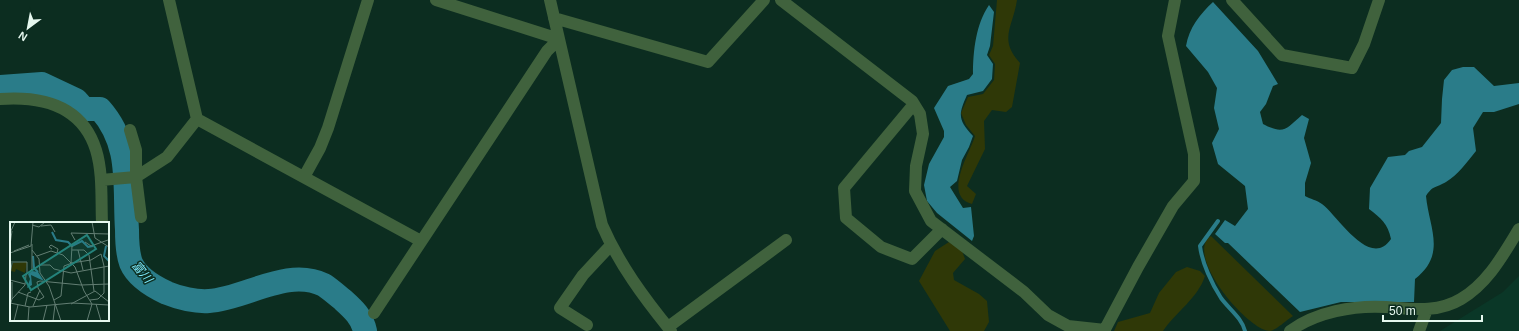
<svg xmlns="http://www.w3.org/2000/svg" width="1519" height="331" viewBox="0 0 1519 331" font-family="Arial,'Noto Sans JP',sans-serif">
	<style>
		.built { fill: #0a3727 }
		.green { fill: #2f3807 }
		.water { fill: #2a7c89 }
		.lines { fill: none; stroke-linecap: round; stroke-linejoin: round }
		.stream { stroke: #2a7c89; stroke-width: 4 }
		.river { stroke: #2a7c89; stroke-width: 24 }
		.minor { stroke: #40623d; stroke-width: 12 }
		.labels { text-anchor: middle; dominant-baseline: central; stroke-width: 3; stroke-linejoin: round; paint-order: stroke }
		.water-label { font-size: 12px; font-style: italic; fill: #7fecff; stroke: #0c2d20 }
		.inset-river { fill: none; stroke: #2a7c89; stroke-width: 2 }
		.inset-road { fill: none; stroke: #637e73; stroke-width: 1 }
		.view { fill: #24837b; fill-opacity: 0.15; stroke: #24837b; stroke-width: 2 }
		.inset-edge { fill: none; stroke: #e6f8ef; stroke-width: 2 }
	</style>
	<rect width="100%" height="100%" fill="#0c2d20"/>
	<path class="built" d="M1519 276V331H1440L1503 292Z"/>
	<path class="green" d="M997 0H1017C1013 27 998 39 1020 63L1012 107 1006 112 992 110 984 121 985 149 967 186 976 194 972 204C942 196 970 153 975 136L966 125 961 113 968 97 983 94 994 80 995 64 989 55 993 46Z
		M1211 236 1293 316C1288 319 1275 331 1270 331 1248 331 1183 254 1211 236Z
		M949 242 962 251 965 259 953 273 954 280 979 294 987 301 989 322 984 331H950L919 281 935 251Z
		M1187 267 1200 271 1205 276C1198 298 1176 312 1163 331H1114L1118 322 1150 313 1159 293 1176 272Z"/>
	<path class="water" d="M1213 2 1258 51 1278 84 1273 86 1266 104 1260 112 1263 124C1284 135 1286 129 1302 115L1309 119 1304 138 1311 163 1305 183V196C1310 199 1317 200 1322 204 1338 216 1370 270 1391 239 1388 224 1381 218 1369 209L1370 188 1388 157 1405 155 1409 151 1422 147 1441 123 1442 99 1444 80 1452 70 1463 67H1474L1494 86 1519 83V104L1494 112H1483L1473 128 1476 151C1467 162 1458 175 1446 182 1436 188 1433 185 1426 196 1429 228 1447 254 1415 279L1414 302H1341L1300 312 1228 243H1225L1215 234 1225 220 1235 226 1248 209 1245 186 1218 164 1212 143 1219 129 1214 108 1217 88 1208 72 1186 46C1189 28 1200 14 1213 2Z
		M989 5 994 12 990 46 987 55 993 64 992 79 983 91 967 95C958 115 958 120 973 136L969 147 962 160 957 181 950 187 963 208 971 207 974 236 972 241 937 213 927 201 924 185 929 164 944 137V131L934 108 948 86 969 79 973 74C973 51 976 24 989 5Z"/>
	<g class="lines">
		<path class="stream" d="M1218 221 1200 246C1202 263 1212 284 1221 298 1229 309 1242 318 1245 331"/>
		<path class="river" d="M0 87 42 84 76 100 84 109H100C132 145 124 185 127 230 127 240 127 252 131 263 137 277 154 287 167 293 179 298 196 302 209 301 245 299 287 267 324 285 330 289 337 295 343 300 353 309 362 317 365 331"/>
		<path class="minor" d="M169 0 197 119 421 241
			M550 0 602 225C619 264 644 298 671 331
			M781 0 912 101 920 114 923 134 916 166 915 191 931 221 1024 292 1048 315 1068 326 1105 330
			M1232 0 1282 55 1352 68 1364 44 1379 0
			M554 18 708 62 764 0
			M0 99C41 96 82 105 96 150 103 173 101 199 102 223
			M914 104 844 188 846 218 881 247 912 259 942 229
			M130 130 136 150V177L141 217
			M304 177 320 148 328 128 368 0
			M101 180 136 177 167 157 197 119
			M374 313 547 51 559 39 436 0
			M587 325 560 308 583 275 611 245
			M668 327 786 240
			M1104 331 1138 267 1173 206 1194 181V154L1168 36 1175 0
			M1290 331C1316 312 1354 305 1386 307 1412 309 1438 313 1461 299 1488 283 1503 255 1519 229
			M1419 331 1427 309"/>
	</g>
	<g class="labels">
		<g class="water-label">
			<text transform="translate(142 272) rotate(51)">富川</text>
		</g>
	</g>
	<g transform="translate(10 222)">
		<rect width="99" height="99" fill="#0c2d20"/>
		<path d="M17 40 15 51 6 47 5 50 1 49 3 41Z" fill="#2f3807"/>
		<path d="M22 49 28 50 34 59 21 53 22 63 17 66 20 57 18 52Z" fill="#2a7c89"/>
		<path class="inset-river" d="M42 10 46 18 58 20 62 24 72 19 78 25 83 24M96 24 94 34 99 39M23 34 24 46 28 50"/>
		<path class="inset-road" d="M82 0 85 16 99 25M22 3 29 5 35 0M31 4 41 3 45 10M0 11 5 0M65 18 61 11 99 12M75 20 81 24 98 18M0 23 2 9M62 24 61 41 81 38 91 32 94 44M42 27 39 25 41 23 48 27 47 31M22 28 29 37 30 51 39 64 51 99M62 28H74L79 33 84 69M68 28 73 48M4 29 19 23M0 31 21 24 23 0M27 34 41 29 53 33 65 45 74 69 82 82 77 99M0 40H17V52M30 43H40L44 47 61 51 99 44M0 53 2 41M0 58 15 62M2 60V77M8 70 29 78 34 75 28 66 27 60 30 59 71 63 99 62M44 78 51 74 54 44 62 41M80 78 88 77 94 71V44M0 81 20 85 62 81 99 83M61 82 85 69 99 80M86 82 91 99M0 84 2 77 15 63 16 53 22 47V22M15 84 18 71 21 70M23 84 30 68M4 99 8 83M18 99 19 85M33 99 37 83M43 99 45 83"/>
		<path class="view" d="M77 13 86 27 21 68 13 54Z"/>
		<rect width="99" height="99" class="inset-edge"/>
	</g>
	<g transform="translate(28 28) rotate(212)" stroke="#0c2d20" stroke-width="3" paint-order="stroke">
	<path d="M0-3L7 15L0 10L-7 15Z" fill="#e6f8ef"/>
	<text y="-6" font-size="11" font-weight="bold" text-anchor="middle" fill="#e6f8ef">N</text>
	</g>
	<path d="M1383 315v6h99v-6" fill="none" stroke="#e6f8ef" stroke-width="2"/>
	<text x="1389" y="315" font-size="12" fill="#e6f8ef" stroke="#0c2d20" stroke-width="3" paint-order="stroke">50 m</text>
</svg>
